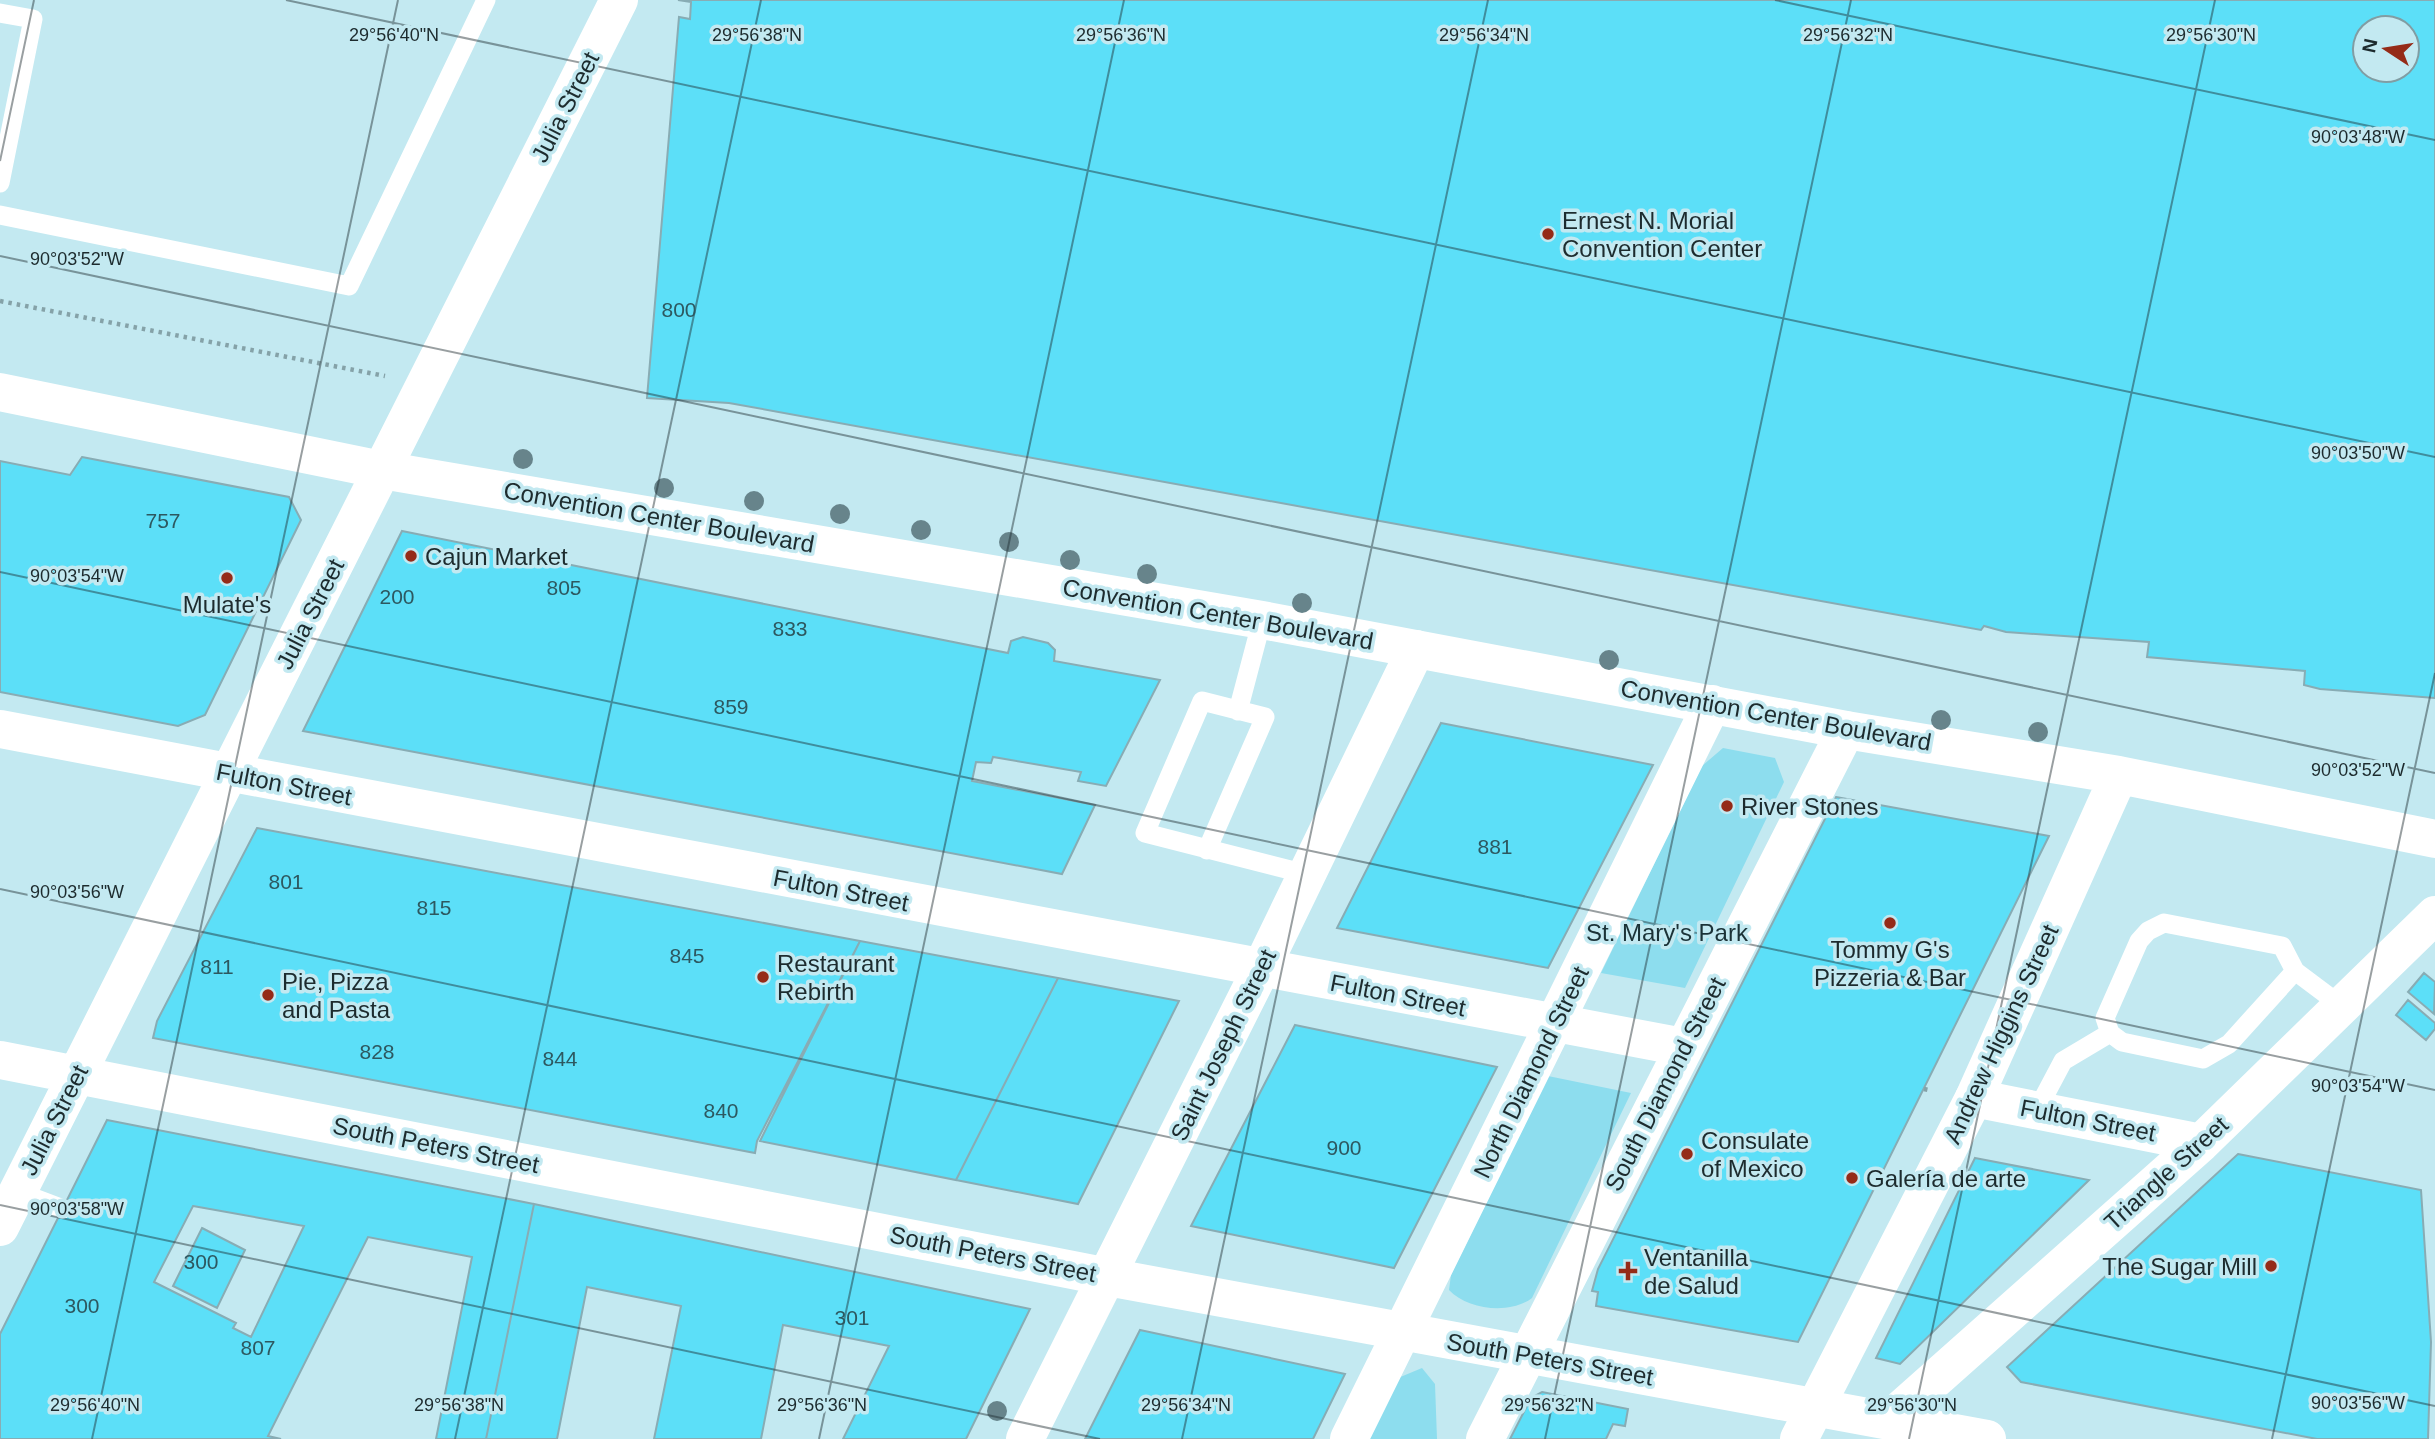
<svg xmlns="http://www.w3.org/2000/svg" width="2435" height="1439" viewBox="0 0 2435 1439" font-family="Arial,sans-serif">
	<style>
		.green { fill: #8dddee }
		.building { fill: #5cdff8; stroke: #88acb4; stroke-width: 2; fill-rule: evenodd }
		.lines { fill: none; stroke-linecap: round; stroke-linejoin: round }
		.path { stroke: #85a2a8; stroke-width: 4.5; stroke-dasharray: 3.5 5; stroke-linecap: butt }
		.lane { stroke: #fff; stroke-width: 19 }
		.street { stroke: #fff; stroke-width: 38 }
		.secondary { stroke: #fff; stroke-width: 38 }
		.tree { fill: #67848b }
		.ticks { fill: none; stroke: #1d2b2e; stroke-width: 2; stroke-opacity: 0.45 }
		.poi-dot { fill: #952b18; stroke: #c3e9f1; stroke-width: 2.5 }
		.labels { text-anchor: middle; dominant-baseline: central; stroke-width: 7; stroke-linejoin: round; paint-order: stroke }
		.number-label { font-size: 21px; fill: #2d5860 }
		.street-label { font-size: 24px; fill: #1d2b2e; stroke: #c3e9f1 }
		.poi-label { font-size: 24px; fill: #1d2b2e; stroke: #c3e9f1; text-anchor: start }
		.park-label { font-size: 24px; fill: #1b3237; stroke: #c3e9f1 }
		.ticks-label { font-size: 18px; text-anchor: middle; fill: #1d2b2e; stroke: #c3e9f1; stroke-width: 7; stroke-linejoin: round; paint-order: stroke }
	</style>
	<rect width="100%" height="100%" fill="#c3e9f1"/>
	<path class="green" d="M1723 748 1775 758 1784 782 1685 988 1601 973 1702 766Z
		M1548 1076 1631 1093 1532 1298C1510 1315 1468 1310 1449 1290L1451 1275Z
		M1422 1368 1435 1384 1437 1439H1367L1398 1378Z"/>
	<path class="building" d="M2435 0V698L2320 689 2304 685 2305 671 2147 657 2149 642 2006 632 1984 626 1981 630 729 403 647 398 679 17 690 19 691 2 678 0ZM2365 28H2407V70H2365Z
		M82 457 289 497 301 520 205 715 178 726 0 692V461L70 475Z
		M402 531 1008 653 1011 641 1023 637 1048 643 1055 650 1054 661 1160 680 1106 786 1078 781 1081 772 993 757 991 763 976 762 972 781 1095 805 1062 874 303 731Z
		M1441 723 1653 765 1548 968 1337 928Z
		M1836 797 2049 836 1798 1342 1596 1306 1598 1292 1592 1291 1598 1269Z
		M257 828 860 941 757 1141 755 1153 153 1038 157 1021Z
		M860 941 1058 978 956 1180 760 1141Z
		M2424 973 2435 982 2434 1014 2408 992Z
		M1058 978 1179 1001 1078 1204 956 1180Z
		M2408 1000 2435 1023V1029L2426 1040 2396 1015Z
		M1295 1025 1497 1067 1394 1268 1191 1226Z
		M107 1120 534 1204 486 1439H436L472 1257 368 1237 268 1436 281 1439H0V1334ZM193 1206 304 1226 251 1337 233 1328 236 1323 154 1282Z
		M2238 1154 2421 1190 2431 1342 2428 1439H2317L2021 1382 2007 1367Z
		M1975 1158 2089 1180 1900 1364 1876 1358Z
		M534 1204 1030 1309 966 1439H843L889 1346 783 1325 761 1439H654L681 1306 587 1287 557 1439H486Z
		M202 1228 245 1250 217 1308 173 1286Z
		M1140 1330 1345 1374 1313 1439H1085Z
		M1542 1392 1628 1409 1625 1426 1613 1424 1606 1439H1510L1531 1398Z"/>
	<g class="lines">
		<path class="path" d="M0 301 385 376
			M1924 1089 1929 1090"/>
		<path class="lane" d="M0 13 33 19 0 183
			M0 215 349 286 486 0
			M1238 711 1262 620
			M1207 850 1265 717 1202 701 1145 833 1306 874
			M2295 971 2229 1044 2203 1059 2122 1042 2110 1033 2105 1018 2139 941 2148 931 2164 923 2282 946 2295 971 2343 1007
			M2037 1110 2063 1061 2110 1033
			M18 1192 63 1209"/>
		<path class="street" d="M0 729 1683 1047
			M0 1060 1108 1277 1987 1439
			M1974 1098 2201 1143
			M0 1227 619 0
			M1888 1421 2201 1143 2435 915
			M1025 1439 1261 969 1416 649
			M1349 1439 1712 704
			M1485 1439 1846 730"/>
		<path class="secondary" d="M0 392 382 470 1262 620 1846 730 2119 775 2435 839
			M1799 1439 1974 1098 2119 775"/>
	</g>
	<g class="tree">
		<circle cx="523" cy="459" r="10"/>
		<circle cx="664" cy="488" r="10"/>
		<circle cx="754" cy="501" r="10"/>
		<circle cx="840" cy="514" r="10"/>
		<circle cx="921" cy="530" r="10"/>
		<circle cx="1009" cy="542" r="10"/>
		<circle cx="1070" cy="560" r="10"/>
		<circle cx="1147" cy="574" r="10"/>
		<circle cx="1302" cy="603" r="10"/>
		<circle cx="1609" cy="660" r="10"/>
		<circle cx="1941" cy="720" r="10"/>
		<circle cx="2038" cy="732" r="10"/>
		<circle cx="997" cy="1411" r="10"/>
	</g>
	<path class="ticks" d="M286 0 2435 457M1775 0 2435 140M0 161 34 0M0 256 2435 773M0 572 2435 1090M0 889 2435 1406M0 1205 1100 1439M92 1439 398 0M455 1439 761 0M819 1439 1124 0M1182 1439 1488 0M1545 1439 1851 0M1909 1439 2215 0M2272 1439 2435 673"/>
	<g class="poi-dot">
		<circle cx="1548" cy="234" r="7"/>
		<circle cx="411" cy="556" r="7"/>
		<circle cx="227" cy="578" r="7"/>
		<circle cx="1727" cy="806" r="7"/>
		<circle cx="1890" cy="923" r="7"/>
		<circle cx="763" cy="977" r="7"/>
		<circle cx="268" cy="995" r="7"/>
		<circle cx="1687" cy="1154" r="7"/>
		<circle cx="1852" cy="1178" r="7"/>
		<circle cx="2271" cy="1266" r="7"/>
		<path d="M1624.5 1260.5h7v7h7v7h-7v7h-7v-7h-7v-7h7z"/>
	</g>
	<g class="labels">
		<g class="number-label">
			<text x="679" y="309">800</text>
			<text x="163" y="520">757</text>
			<text x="564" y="587">805</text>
			<text x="397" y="596">200</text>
			<text x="790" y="628">833</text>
			<text x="731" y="706">859</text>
			<text x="1495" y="846">881</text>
			<text x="286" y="881">801</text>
			<text x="434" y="907">815</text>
			<text x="687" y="955">845</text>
			<text x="217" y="966">811</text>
			<text x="377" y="1051">828</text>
			<text x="560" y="1058">844</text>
			<text x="721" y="1110">840</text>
			<text x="1344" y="1147">900</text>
			<text x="201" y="1261">300</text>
			<text x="82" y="1305">300</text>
			<text x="852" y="1317">301</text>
			<text x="258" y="1347">807</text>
		</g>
		<g class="street-label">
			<text transform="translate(565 107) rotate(-63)">Julia Street</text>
			<text transform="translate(659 517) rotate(10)">Convention Center Boulevard</text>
			<text transform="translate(310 614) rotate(-63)">Julia Street</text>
			<text transform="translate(1218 614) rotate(10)">Convention Center Boulevard</text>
			<text transform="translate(1776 715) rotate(10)">Convention Center Boulevard</text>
			<text transform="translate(284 784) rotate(11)">Fulton Street</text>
			<text transform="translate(841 890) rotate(11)">Fulton Street</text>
			<text transform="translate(1398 995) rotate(11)">Fulton Street</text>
			<text transform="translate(2001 1034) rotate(-65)">Andrew Higgins Street</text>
			<text transform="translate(1223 1045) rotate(-64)">Saint Joseph Street</text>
			<text transform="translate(1531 1072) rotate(-64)">North Diamond Street</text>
			<text transform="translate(1665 1084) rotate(-63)">South Diamond Street</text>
			<text transform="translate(54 1120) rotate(-63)">Julia Street</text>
			<text transform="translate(2088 1120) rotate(11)">Fulton Street</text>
			<text transform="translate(436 1145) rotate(11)">South Peters Street</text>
			<text transform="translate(2166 1173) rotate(-42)">Triangle Street</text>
			<text transform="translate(993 1254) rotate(11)">South Peters Street</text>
			<text transform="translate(1550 1359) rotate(10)">South Peters Street</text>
		</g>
		<g class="poi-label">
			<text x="1562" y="220">Ernest N. Morial<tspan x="1562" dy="28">Convention Center</tspan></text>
			<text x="425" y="556">Cajun Market</text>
			<text x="227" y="604" text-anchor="middle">Mulate's</text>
			<text x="1741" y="806">River Stones</text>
			<text x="1890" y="949" text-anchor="middle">Tommy G's<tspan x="1890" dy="28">Pizzeria &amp; Bar</tspan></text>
			<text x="777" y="963">Restaurant<tspan x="777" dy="28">Rebirth</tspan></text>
			<text x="282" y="981">Pie, Pizza<tspan x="282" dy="28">and Pasta</tspan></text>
			<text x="1701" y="1140">Consulate<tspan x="1701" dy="28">of Mexico</tspan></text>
			<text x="1866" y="1178">Galería de arte</text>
			<text x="1644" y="1257">Ventanilla<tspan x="1644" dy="28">de Salud</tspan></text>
			<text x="2257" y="1266" text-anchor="end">The Sugar Mill</text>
		</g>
		<g class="park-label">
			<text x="1667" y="932">St. Mary's Park</text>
		</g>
	</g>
	<g class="ticks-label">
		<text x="394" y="41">29°56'40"N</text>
		<text x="757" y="41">29°56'38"N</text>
		<text x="1121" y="41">29°56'36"N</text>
		<text x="1484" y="41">29°56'34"N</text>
		<text x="1848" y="41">29°56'32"N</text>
		<text x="2211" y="41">29°56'30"N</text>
		<text x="2358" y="143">90°03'48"W</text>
		<text x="77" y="265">90°03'52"W</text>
		<text x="2358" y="459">90°03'50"W</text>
		<text x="77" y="582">90°03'54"W</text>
		<text x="2358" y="776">90°03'52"W</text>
		<text x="77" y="898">90°03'56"W</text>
		<text x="2358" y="1092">90°03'54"W</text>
		<text x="77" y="1215">90°03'58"W</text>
		<text x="2358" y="1409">90°03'56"W</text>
		<text x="95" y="1411">29°56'40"N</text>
		<text x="459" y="1411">29°56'38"N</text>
		<text x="822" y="1411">29°56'36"N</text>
		<text x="1186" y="1411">29°56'34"N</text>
		<text x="1549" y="1411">29°56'32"N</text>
		<text x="1912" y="1411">29°56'30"N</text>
	</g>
	<g transform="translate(2386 49) rotate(282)"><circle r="33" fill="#c3e9f1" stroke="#819da3" stroke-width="2"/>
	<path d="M0-5L12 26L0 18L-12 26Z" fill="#952b18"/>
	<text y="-10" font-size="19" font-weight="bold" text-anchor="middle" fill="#1d2b2e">N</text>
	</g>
</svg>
